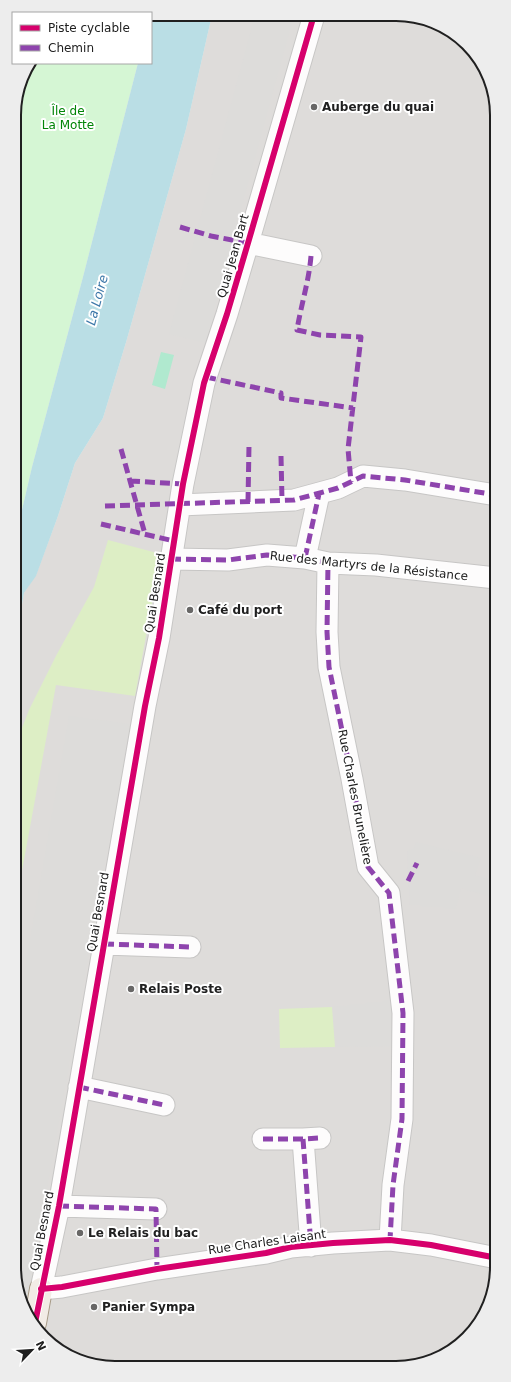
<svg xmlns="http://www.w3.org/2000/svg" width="511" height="1382" viewBox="0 0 511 1382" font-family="'DejaVu Sans',sans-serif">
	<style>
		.residential { fill: #dedcda }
		.religious { fill: #dddcda }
		.grass { fill: #ddeec5 }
		.park { fill: #d5f6d4 }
		.pitch { fill: #b0e9cf }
		.water { fill: #badee5 }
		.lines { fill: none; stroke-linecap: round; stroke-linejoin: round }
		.minor-casing { stroke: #c7c6c5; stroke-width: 23 }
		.major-casing { stroke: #a69985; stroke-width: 24 }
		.minor { stroke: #fdfcfc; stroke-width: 21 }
		.major { stroke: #f2ece6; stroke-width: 22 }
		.quiet { stroke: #8e44ad; stroke-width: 5; stroke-dasharray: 10 5; stroke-linecap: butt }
		.cycleway-casing { stroke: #fff; stroke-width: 8 }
		.cycleway { stroke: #d6006c; stroke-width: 6 }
		.poi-dot { fill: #686766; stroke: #fff; stroke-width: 1.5 }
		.labels { text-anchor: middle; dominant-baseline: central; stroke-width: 4; stroke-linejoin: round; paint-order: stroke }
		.poi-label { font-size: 12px; font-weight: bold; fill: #202020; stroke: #fff; text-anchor: start }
		.park-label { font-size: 12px; fill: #028507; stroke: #fff }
		.street-label { font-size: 12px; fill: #202020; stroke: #fff }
		.water-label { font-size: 13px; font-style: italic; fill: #3d78a9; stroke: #fff }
		.rim { fill: none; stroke: #202020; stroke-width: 2 }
	</style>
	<rect width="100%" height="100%" fill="#efece9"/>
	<path class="residential" d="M212 15 416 16 468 44 495 95 497 1274 489 1306 472 1333 447 1354 416 1366H95L44 1339 16 1287 15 669 21 659 18 626 24 593 36 575 58 516 75 463 103 418 127 339 186 129Z"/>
	<path class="religious" d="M255 15H294L228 257 206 343 169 334Z
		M69 716 130 724 26 1306 16 1287V1020Z
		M416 842 481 858 475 875 496 882V899L461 888 456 909 410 905 407 851 414 848Z
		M401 999 402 1046 335 1047 332 1007Z"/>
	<path class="grass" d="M108 540 161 554 135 696 56 685 15 909V746L29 710 57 654 94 587Z
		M332 1007 335 1047 280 1048 279 1009Z"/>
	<path class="park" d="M30 63H138L83 277 32 467 15 540 14 108 24 70Z"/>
	<path class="pitch" d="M161 352 174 355 165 389 152 385Z"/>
	<path class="water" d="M151 14 212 15 186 129 127 339 103 418 75 463 58 516 36 576 24 593 18 626 21 659 15 669V540L32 467 83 277 138 63H151Z"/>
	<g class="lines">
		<g class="minor-casing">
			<path id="minor" d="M314 15 248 243 227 314 204 383 183 484 159 638 145 706 59 1206 41 1289 62 1287 157 1269 266 1253 291 1247 333 1243 390 1240 431 1245 497 1258
				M248 243 311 256
				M180 505 294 500 338 488 363 476 405 480 496 495
				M305 558 319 494
				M171 559 228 560 267 555 305 558 328 563 376 565 496 578
				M328 563 327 632 329 667 352 779 368 867 389 893 403 1013 402 1119 393 1185 390 1240
				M104 944 190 947
				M79 1087 164 1105
				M263 1139H303L320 1138
				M303 1139 311 1246
				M59 1206 156 1209"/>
		</g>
		<g class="major-casing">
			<path id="major" d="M35 1323 41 1289"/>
		</g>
		<use href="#minor" class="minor"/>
		<use href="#major" class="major"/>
		<path class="quiet" d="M180 227 211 236 248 243
			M311 256C309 281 301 305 297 330L320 335 361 337 348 449 351 482
			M206 377 281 393V398L353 408
			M121 449 145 534
			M281 456 282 500
			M130 481 183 484
			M248 502 249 445
			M105 506 294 500 338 488 363 476 405 480 496 495
			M101 524 174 541
			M305 558 319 494
			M171 559 228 560 267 555 305 558 328 563 327 632 329 667 352 779 368 867 389 893 403 1013 402 1119 393 1185 390 1240
			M408 881 417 863
			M104 944 190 947
			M79 1087 164 1105
			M263 1139H303L320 1138
			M303 1139 311 1246
			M59 1206 156 1209 157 1269"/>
		<g class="cycleway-casing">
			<path id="cycleway" d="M41 1289 62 1287 157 1269 266 1253 291 1247 333 1243 390 1240 431 1245 497 1258
				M35 1323 59 1206 145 706 159 638 183 484 204 383 227 314 248 243 314 15"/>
		</g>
		<use href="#cycleway" class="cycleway"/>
	</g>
	<g class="poi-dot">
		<circle cx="314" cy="107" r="4"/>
		<circle cx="190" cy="610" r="4"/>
		<circle cx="131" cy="989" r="4"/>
		<circle cx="80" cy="1233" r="4"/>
		<circle cx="94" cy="1307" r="4"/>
	</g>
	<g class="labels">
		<g class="poi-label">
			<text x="322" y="107">Auberge du quai</text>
			<text x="198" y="610">Café du port</text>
			<text x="139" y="989">Relais Poste</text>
			<text x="88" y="1233">Le Relais du bac</text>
			<text x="102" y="1307">Panier Sympa</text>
		</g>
		<g class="park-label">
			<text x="68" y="111">Île de<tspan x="68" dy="14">La Motte</tspan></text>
		</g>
		<g class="street-label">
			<text transform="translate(233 256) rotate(-74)">Quai Jean Bart</text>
			<text transform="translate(369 566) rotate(6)">Rue des Martyrs de la Résistance</text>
			<text transform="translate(155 593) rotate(-81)">Quai Besnard</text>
			<text transform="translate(355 797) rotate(79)">Rue Charles Brunelière</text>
			<text transform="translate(98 912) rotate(-80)">Quai Besnard</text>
			<text transform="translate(42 1231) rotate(-79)">Quai Besnard</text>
			<text transform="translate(267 1242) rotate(-8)">Rue Charles Laisant</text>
		</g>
		<g class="water-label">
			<text transform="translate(97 300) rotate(-75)">La Loire</text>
		</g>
	</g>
	<path d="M0 0H511V1382H0ZM115 21H396A94 94 0 0 1 490 115V1267A94 94 0 0 1 396 1361H115A94 94 0 0 1 21 1267V115A94 94 0 0 1 115 21Z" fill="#ededed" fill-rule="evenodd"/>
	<path class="rim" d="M115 21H396A94 94 0 0 1 490 115V1267A94 94 0 0 1 396 1361H115A94 94 0 0 1 21 1267V115A94 94 0 0 1 115 21Z"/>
	<rect x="12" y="12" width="140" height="52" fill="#ffffff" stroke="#a6a6a6"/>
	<rect x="20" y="25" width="20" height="6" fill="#d6006c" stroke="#a6a6a6"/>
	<text x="48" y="32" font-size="12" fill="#202020">Piste cyclable</text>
	<rect x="20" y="45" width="20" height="6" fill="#8e44ad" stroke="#a6a6a6"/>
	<text x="48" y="52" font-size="12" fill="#202020">Chemin</text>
	<g transform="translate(32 1350) rotate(65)" stroke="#ffffff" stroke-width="3" paint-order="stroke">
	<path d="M0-3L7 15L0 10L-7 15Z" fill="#202020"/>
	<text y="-6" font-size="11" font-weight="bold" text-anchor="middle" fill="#202020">N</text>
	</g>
</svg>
